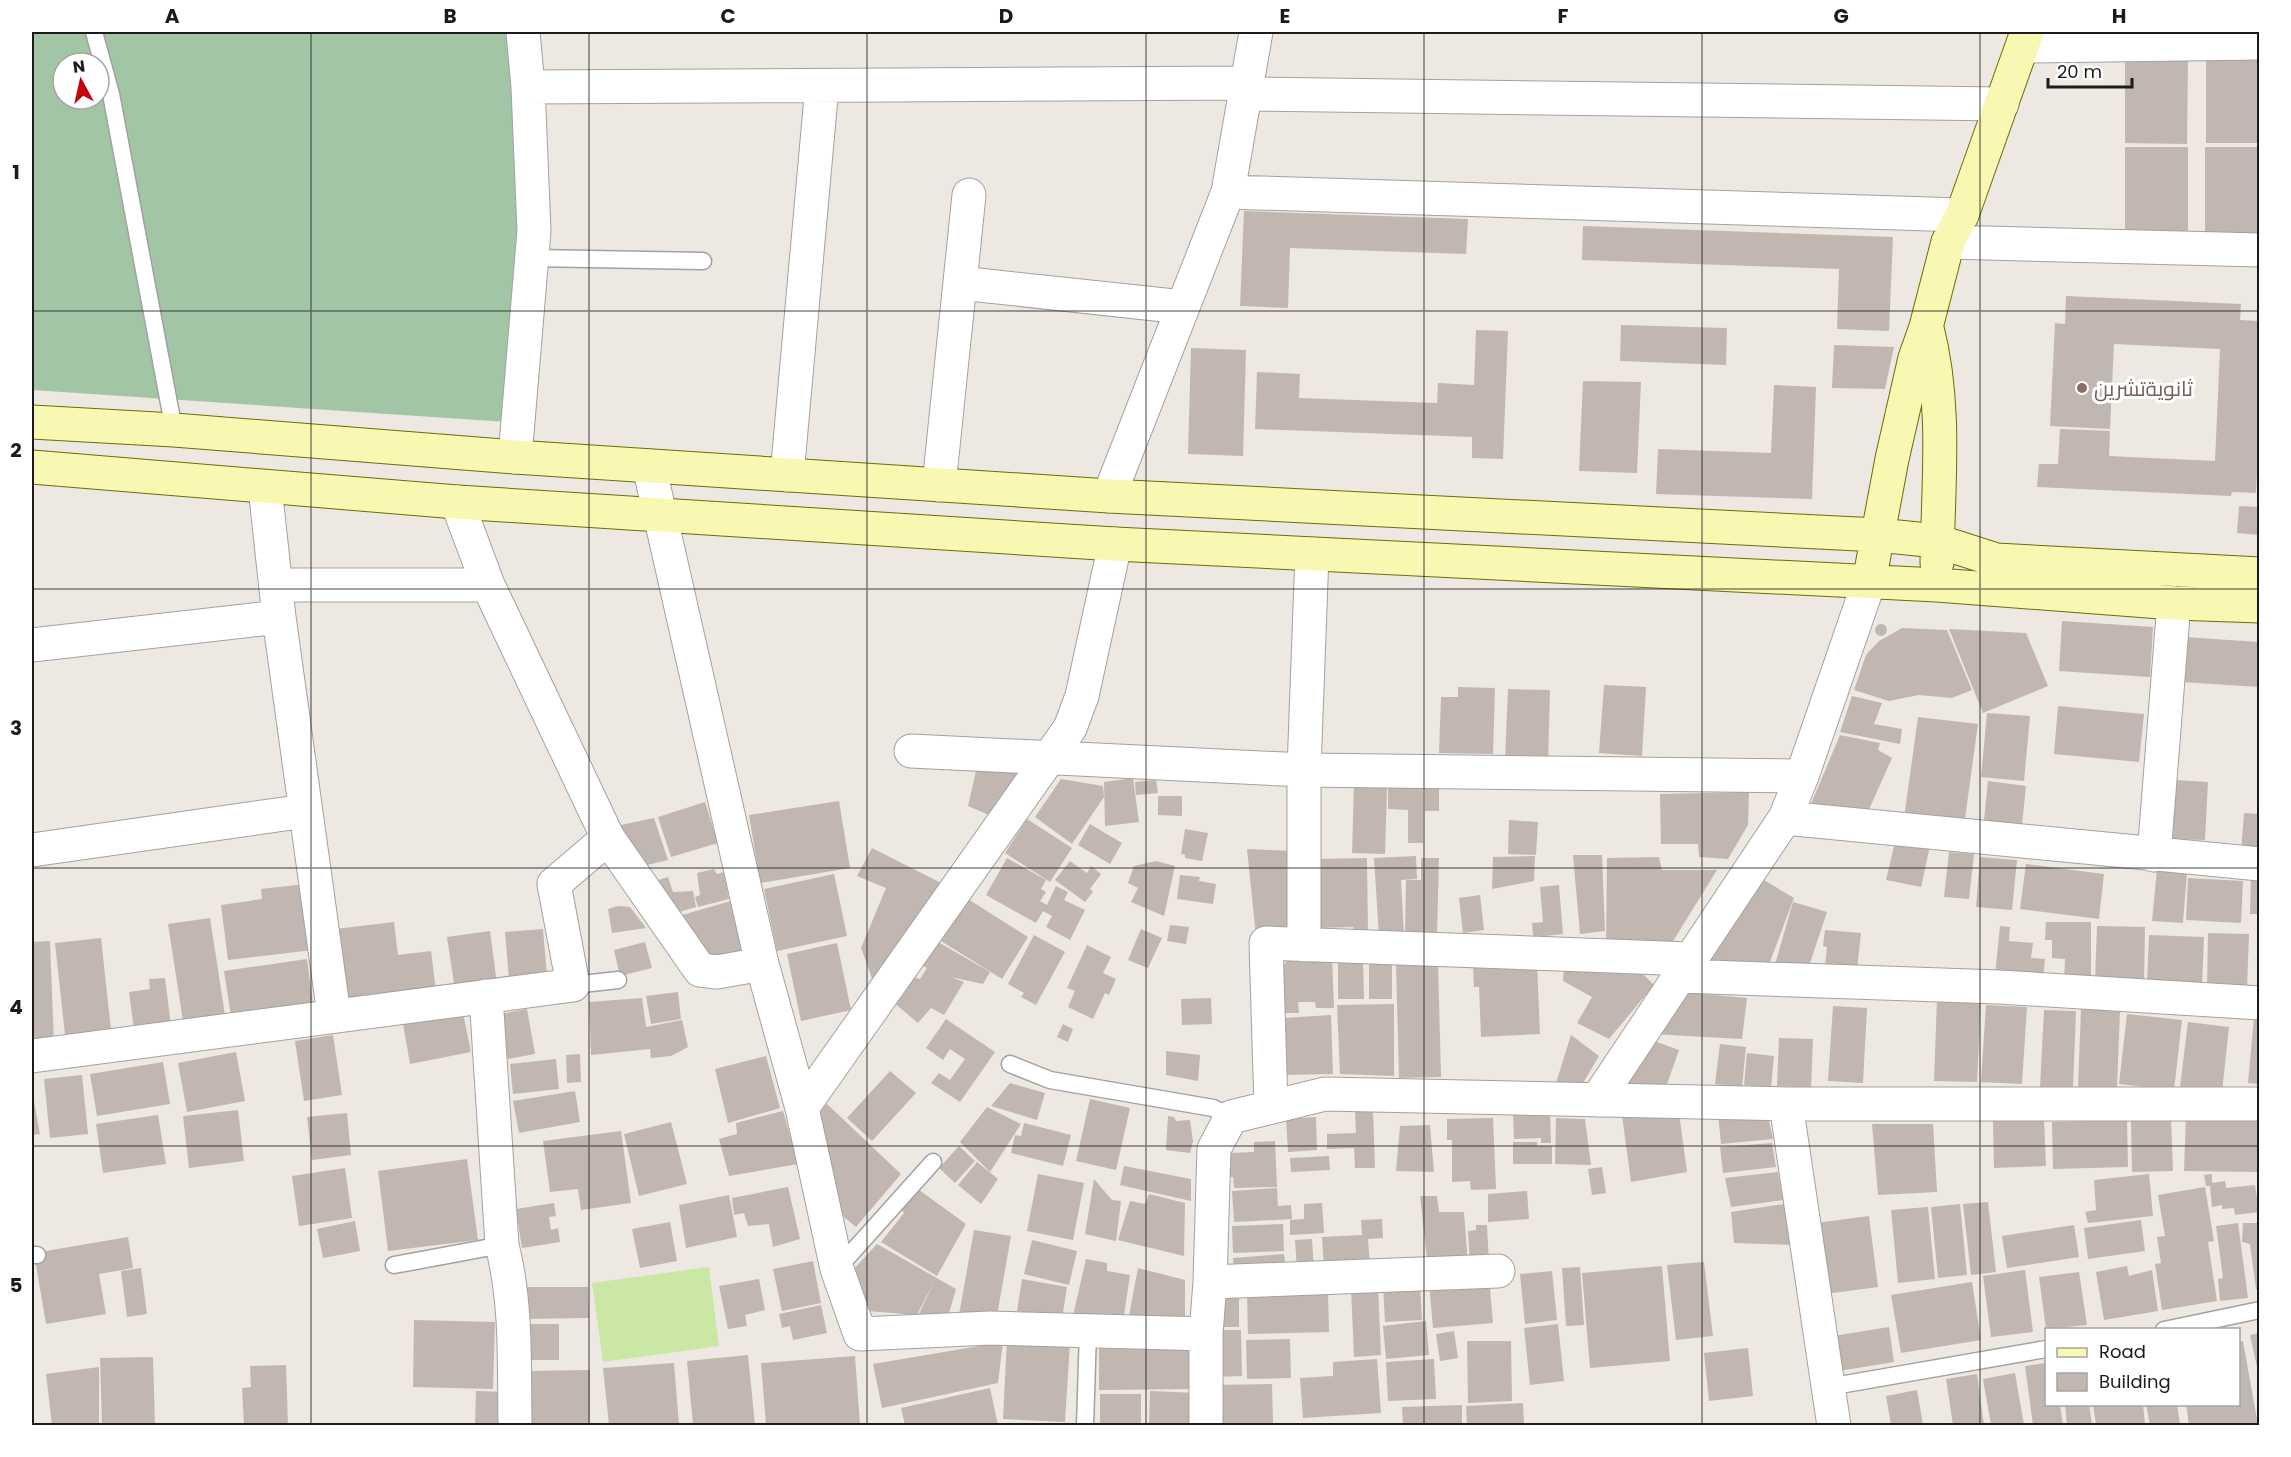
<svg xmlns="http://www.w3.org/2000/svg" width="2291" height="1457" viewBox="0 0 2291 1457" font-family="Poppins,Cairo,sans-serif">
	<style>
		.grass { fill: #cae7a6 }
		.cemetery { fill: #a2c5a6; fill-rule: evenodd }
		.building { fill: #c1b7b0 }
		.lines { fill: none; stroke-linecap: round; stroke-linejoin: round }
		.lane-casing { stroke: #a2a2a2; stroke-width: 19 }
		.street-casing { stroke: #a2a2a2; stroke-width: 35 }
		.secondary-casing { stroke: #696f06; stroke-width: 35 }
		.lane { stroke: #fff; stroke-width: 16 }
		.street { stroke: #fff; stroke-width: 33 }
		.secondary { stroke: #f8f8b3; stroke-width: 33 }
		.grid { fill: none; stroke: #1b1b1b; stroke-width: 1.5; stroke-opacity: 0.55 }
		.education-dot { fill: #8d6e63; stroke: #fff; stroke-width: 2 }
		.labels { text-anchor: middle; dominant-baseline: central; stroke-width: 6; stroke-linejoin: round; paint-order: stroke }
		.education-label { font-size: 21px; fill: #785e54; stroke: #fff; text-anchor: start }
		.neatline { fill: none; stroke: #1b1b1b; stroke-width: 2 }
		.grid-label { font-size: 20px; text-anchor: middle; font-weight: bold; fill: #1b1b1b }
	</style>
	<rect width="100%" height="100%" fill="#ede8e1"/>
	<path class="grass" d="M709 1267 719 1346 603 1362 592 1283Z"/>
	<path class="cemetery" d="M32 32H511L525 225 507 422 32 390ZM63 63H99V99H63Z"/>
	<path class="building" d="M2206 60H2259V143H2206Z
		M2125 61H2188L2187 144 2125 143Z
		M2125 147H2188V235H2125Z
		M2205 147H2259V234H2205Z
		M1244 211 1468 219 1466 254 1290 248 1288 308 1240 306Z
		M1583 226 1893 237 1889 331 1837 329 1839 269 1582 260Z
		M2066 296 2241 304 2240 320 2259 321V427L2256 493 2232 492 2231 496 2037 487 2039 464H2058L2060 429 2110 431 2109 456 2215 461 2220 349 2114 344 2110 429 2050 426 2055 323 2065 324Z
		M1621 325 1727 328 1726 365 1620 361Z
		M1476 330 1508 331 1503 459 1472 458V437L1255 429 1257 372 1300 374 1299 398 1437 403 1438 383 1474 385Z
		M1834 345 1894 347 1885 389 1832 388Z
		M1191 348 1246 350 1243 456 1188 454Z
		M1583 381 1641 382 1637 473 1579 471Z
		M1774 385 1816 387 1812 499 1656 494 1658 449 1771 453Z
		M2239 506 2259 507V535L2237 533Z
		M2062 621 2153 627 2150 677 2059 671Z
		M1875 630a6 6 0 1 1 12 0a6 6 0 1 1-12 0Z
		M1902 628 1947 630 1972 690 1952 698 1919 695 1889 701 1854 690 1866 655 1879 641Z
		M1949 629 2026 633 2048 686 1983 713Z
		M2184 637 2259 642V687L2181 682Z
		M1604 685 1646 687 1642 756 1599 753Z
		M1458 687 1495 688 1493 754 1439 753 1441 697H1458Z
		M1508 689 1550 690 1548 762 1505 760Z
		M1852 696 1882 703 1874 724 1902 729 1900 744 1840 732Z
		M2058 706 2144 714 2139 762 2054 754Z
		M1987 713 2030 716 2024 781 1981 777Z
		M1918 717 1978 724 1964 826 1904 818Z
		M1840 735 1880 743 1878 750 1892 758 1867 814 1811 804Z
		M979 758 1029 761 989 815 968 806Z
		M1133 778 1139 822 1105 826 1104 782Z
		M1061 779 1103 786 1104 797 1072 844 1035 817Z
		M1156 780 1158 793 1136 795 1135 782Z
		M2175 780 2208 782 2205 840 2172 839Z
		M1988 781 2026 786 2021 834 1983 829Z
		M1354 785 1387 787 1385 854 1352 853Z
		M1388 786 1423 787V843H1408V810L1388 809Z
		M1425 789H1439V811H1425Z
		M1749 792 1748 825 1728 859 1699 857 1698 844H1661L1660 794Z
		M1158 796H1182V816L1158 815Z
		M839 801 850 868 760 883 749 815Z
		M705 802 718 843 671 857 658 817Z
		M2244 813 2259 814V854L2241 852Z
		M654 818 668 860 639 867 611 827Z
		M1027 819 1072 848 1050 882 1005 853Z
		M1509 820 1538 822 1536 855 1508 854Z
		M1090 824 1122 843 1110 864 1078 845Z
		M1185 829 1208 833 1202 861 1185 858V855L1181 854Z
		M1896 838 1930 846 1921 887 1886 880Z
		M872 848 949 887 876 989 861 948 886 888 857 876Z
		M1247 849 1294 851V936H1256Z
		M1949 852 1974 854 1969 899 1944 897Z
		M1573 855H1602L1605 931 1580 934Z
		M1416 856 1417 879 1401 880 1404 935 1379 936 1374 858Z
		M1535 856 1534 881 1492 889 1493 857Z
		M1659 857 1662 870H1717L1670 946 1606 948 1607 858Z
		M1980 857 2017 860 2012 910 1976 907Z
		M1007 858 1046 880 1041 889 1046 892 1040 901 1047 905 1056 886 1068 892 1064 900 1085 910 1070 940 1046 927 1052 916 1043 911 1036 923 986 895Z
		M1367 858 1368 933H1354L1353 927 1318 928 1317 859Z
		M1421 858H1439L1437 935H1405L1406 880H1421Z
		M1070 861 1087 873 1091 866 1101 874 1090 889 1093 892 1085 902 1055 880Z
		M1156 861 1175 866 1164 916 1131 902 1138 888 1128 883 1134 866Z
		M2026 864 2104 874 2099 919 2020 909Z
		M714 869 717 874 724 872 729 899 698 907 695 897 700 895 697 873Z
		M2157 869 2187 872 2183 923 2152 921Z
		M834 874 847 936 777 951 764 889Z
		M1180 875 1200 877 1199 881 1216 884 1213 904 1177 899Z
		M2251 875 2259 876V914H2250Z
		M668 877 673 892 693 891 696 907 676 913 652 882Z
		M1759 877 1794 898 1768 967 1705 959Z
		M2188 878 2243 881 2241 923 2186 920Z
		M305 884 313 950 228 960 221 905 262 899 261 889Z
		M1559 885 1563 934 1545 936V943L1534 944 1532 923 1543 922 1540 887Z
		M1480 895 1484 930 1463 933 1459 898Z
		M968 899 1028 937 1002 979 941 941Z
		M731 901 743 957 710 963 675 917Z
		M1793 902 1827 912 1806 975 1774 968Z
		M618 906 630 907 646 928 612 933 608 909Z
		M210 918 225 1015 183 1021 168 924Z
		M394 922 398 955 431 951 436 992 337 1005 327 930Z
		M2046 922H2091V979H2064L2065 959 2052 958V940H2045Z
		M1170 925 1189 927 1186 944 1167 941Z
		M2000 926 2010 927 2009 941 2033 943 2031 958 2045 959 2043 980 1995 975Z
		M2097 926 2145 927 2144 983 2095 982Z
		M543 929 547 976 509 979 505 932Z
		M1141 929 1162 938 1148 968 1128 960Z
		M1825 930 1861 933 1857 970 1825 967 1827 947 1823 946Z
		M490 931 497 984 455 990 447 937Z
		M2208 933 2249 934 2247 988 2207 987Z
		M1034 935 1065 952 1036 1005 1021 997 1024 993 1008 984Z
		M2149 935 2204 937 2202 986 2147 984Z
		M101 938 112 1039 66 1044 55 943Z
		M50 941 54 1045 32 1046V942Z
		M645 942 652 968 620 976 614 950Z
		M938 942 990 972 983 984 951 977 964 982 944 1015 931 1008 918 1023 893 1002 913 977 920 979 927 968 921 965Z
		M837 943 851 1010 801 1021 787 954Z
		M1087 945 1111 957 1103 973 1116 979 1109 995 1105 993 1093 1019 1068 1007 1075 991 1067 988Z
		M1332 957 1334 1008H1316L1315 1002H1298L1299 1013H1282V968L1289 958Z
		M307 959 313 1004 231 1016 224 971Z
		M1363 959 1364 999H1338V960Z
		M1369 959H1392V999H1369Z
		M1438 962 1441 1077 1399 1078 1396 963Z
		M1537 964 1540 1034 1481 1037 1479 987H1474L1473 967Z
		M1564 965 1640 971 1654 985 1609 1039 1577 1023 1592 997 1563 981Z
		M165 978 171 1025 134 1030 129 992 150 989 149 979Z
		M678 992 681 1019 651 1024 646 996Z
		M1679 992 1747 998 1742 1039 1651 1034Z
		M642 998 646 1027 682 1020 688 1047 671 1056 651 1058 650 1049 591 1055 589 1002Z
		M1211 998 1212 1024 1182 1025 1181 999Z
		M1937 999 1981 1001 1977 1082 1934 1081Z
		M1394 1004V1076L1340 1074 1337 1005Z
		M1986 1005 2027 1007 2022 1084 1981 1082Z
		M1833 1006 1867 1008 1863 1083 1828 1081Z
		M527 1009 535 1054 508 1059 500 1014Z
		M2081 1009 2120 1010 2117 1089 2078 1087Z
		M2044 1010 2076 1011 2073 1088 2040 1087Z
		M463 1013 471 1052 410 1064 403 1024Z
		M2127 1014 2182 1020 2174 1090 2119 1084Z
		M1331 1015 1333 1074 1283 1075V1018Z
		M2254 1017H2259V1084L2248 1083Z
		M946 1019 995 1052 960 1102 931 1083 939 1073 950 1080 965 1059 950 1049 943 1060 926 1048Z
		M2188 1022 2229 1027 2222 1092 2180 1087Z
		M1063 1024 1073 1029 1068 1042 1057 1037Z
		M333 1035 342 1095 304 1101 295 1041Z
		M1571 1035 1599 1056 1580 1088 1555 1086Z
		M1646 1038 1679 1050 1666 1087 1615 1085Z
		M1779 1038 1813 1039 1811 1088 1777 1086Z
		M1720 1044 1746 1047 1742 1087 1715 1084Z
		M1166 1051 1200 1055 1198 1081 1166 1075Z
		M236 1052 245 1101 187 1112 178 1063Z
		M1747 1053 1774 1056 1771 1088 1744 1085Z
		M580 1054 581 1082 567 1083 566 1055Z
		M766 1056 780 1108 728 1123 715 1069Z
		M556 1059 559 1089 513 1094 510 1064Z
		M163 1062 170 1104 97 1116 90 1074Z
		M890 1071 916 1093 872 1141 847 1118Z
		M82 1075 88 1134 50 1138 44 1079Z
		M1010 1083 1045 1093 1037 1120 991 1106Z
		M32 1090 40 1134 32 1135Z
		M575 1091 580 1122 519 1133 513 1101Z
		M1090 1099 1130 1108 1116 1170 1076 1161Z
		M827 1104 901 1174 856 1227 845 1218 831 1195 837 1186 828 1172 817 1113Z
		M987 1107 1021 1124 990 1172 960 1142Z
		M1621 1108 1679 1113 1687 1172 1631 1182Z
		M238 1110 244 1161 189 1168 183 1116Z
		M1373 1110 1375 1168H1355L1354 1148 1327 1149V1134L1356 1133 1355 1111Z
		M783 1111 798 1164 729 1176 719 1139 737 1134 736 1123Z
		M347 1113 351 1155 312 1160 307 1117Z
		M1550 1113 1551 1143H1541V1138L1514 1139 1513 1115Z
		M1718 1114 1768 1116 1773 1139 1721 1144Z
		M158 1115 166 1164 103 1173 96 1124Z
		M2186 1115 2259 1117 2258 1172 2184 1171Z
		M1168 1116 1174 1117 1176 1121 1190 1120 1193 1141 1190 1153 1166 1150Z
		M1316 1117 1317 1150 1288 1152 1286 1119Z
		M1493 1118 1496 1189 1471 1190 1470 1181 1452 1182V1140H1447V1119Z
		M1556 1118 1585 1119 1591 1165 1555 1164Z
		M2044 1119 2046 1166 1994 1168 1993 1120Z
		M2127 1120 2128 1167 2053 1169 2052 1122Z
		M2171 1120 2173 1171 2132 1172 2131 1121Z
		M671 1122 687 1184 639 1196 624 1134Z
		M1024 1123 1071 1135 1063 1166 1011 1153 1015 1135 1021 1136Z
		M1872 1124H1933L1937 1192 1878 1195Z
		M1430 1125 1434 1172 1396 1171 1400 1126Z
		M621 1131 631 1203 581 1210 578 1189 550 1192 543 1141Z
		M1275 1141 1277 1187 1234 1188 1233 1177H1229L1228 1153 1254 1152V1142Z
		M1513 1142H1537V1146H1552V1164H1513Z
		M1772 1143 1776 1167 1723 1173 1720 1147Z
		M959 1146 975 1161 955 1183 939 1168Z
		M1329 1156 1330 1170 1291 1172 1290 1158Z
		M467 1159 478 1240 388 1251 378 1171Z
		M977 1162 998 1179 981 1204 958 1185Z
		M1124 1166 1191 1179V1201L1120 1185Z
		M1602 1167 1606 1193 1592 1195 1588 1169Z
		M345 1168 352 1218 299 1226 292 1176Z
		M1778 1172 1783 1200 1731 1207 1725 1178Z
		M1038 1174 1084 1183 1073 1240 1027 1231Z
		M2149 1174 2153 1216 2088 1223 2085 1212 2096 1210 2094 1180Z
		M2212 1174V1183L2225 1181 2226 1188 2255 1185 2259 1212 2235 1215 2234 1208 2222 1209V1205L2212 1207 2210 1186H2206L2204 1175Z
		M1094 1179 1112 1200 1121 1201 1116 1241 1085 1234Z
		M788 1187 800 1239 773 1247 769 1224 748 1226 744 1213 734 1215 732 1198Z
		M915 1187 966 1224 937 1276 881 1242 904 1213 898 1205Z
		M2205 1187 2214 1241 2208 1242 2217 1301 2162 1310 2155 1264 2161 1263 2157 1237 2165 1236 2158 1195Z
		M1277 1188 1278 1206 1291 1205 1292 1219 1234 1222 1232 1191Z
		M1527 1191 1529 1219 1488 1222V1194Z
		M1149 1194 1185 1203 1184 1256 1118 1240 1130 1201 1145 1204Z
		M729 1195 737 1237 686 1248 679 1205Z
		M1420 1196H1437L1439 1212H1464L1468 1265 1428 1268Z
		M1988 1202 1996 1272 1971 1275 1963 1204Z
		M554 1203 556 1216 549 1217 551 1230 558 1228 560 1242 522 1248 516 1209Z
		M1322 1203 1324 1233 1290 1235V1220L1304 1219V1204Z
		M1784 1204 1792 1245 1734 1243 1731 1212Z
		M1960 1204 1967 1275 1938 1278 1931 1207Z
		M1928 1207 1935 1279 1898 1283 1891 1210Z
		M1869 1216 1878 1287 1825 1294 1816 1223Z
		M1382 1219 1383 1238 1368 1239 1370 1267 1324 1269 1322 1237 1362 1235 1361 1220Z
		M2259 1219V1289H2256L2250 1244 2242 1242 2243 1223H2258Z
		M2141 1220 2145 1251 2088 1259 2084 1228Z
		M355 1221 360 1251 323 1258 317 1229Z
		M670 1222 677 1261 640 1268 632 1229Z
		M2238 1223 2248 1298 2220 1301 2218 1279 2223 1278 2216 1226Z
		M1283 1224 1284 1251 1233 1253 1232 1226Z
		M1476 1225H1487L1489 1264H1470L1468 1231 1476 1230Z
		M2074 1225 2079 1257 2007 1268 2002 1236Z
		M974 1230 1011 1236 995 1327 958 1321Z
		M128 1237 133 1268 99 1274 106 1314 46 1324 34 1253Z
		M1312 1239 1314 1270 1297 1271 1295 1240Z
		M1032 1240 1077 1251 1069 1285 1024 1274Z
		M877 1244 956 1289 948 1317 919 1314 934 1282 917 1315 855 1310 850 1273Z
		M1284 1254 1286 1268 1234 1273 1233 1258Z
		M1086 1259 1107 1263V1271L1130 1275 1123 1322 1072 1320Z
		M813 1261 821 1303 782 1311 773 1269Z
		M1704 1262 1713 1336 1676 1340 1667 1265Z
		M1662 1266 1670 1361 1590 1368 1582 1273Z
		M2127 1266 2129 1276 2152 1270 2158 1311 2104 1320 2096 1272Z
		M1580 1267 1584 1325 1566 1326 1562 1268Z
		M141 1268 147 1314 127 1317 121 1271Z
		M1138 1268 1185 1280V1322L1128 1321Z
		M2025 1270 2033 1332 1991 1337 1983 1276Z
		M1552 1271 1557 1320 1525 1324 1520 1274Z
		M2079 1272 2087 1325 2046 1329 2039 1277Z
		M1489 1277 1493 1323 1433 1328 1429 1283Z
		M759 1279 765 1310 745 1315 747 1326 728 1329 719 1286Z
		M1022 1279 1067 1287 1062 1319 1017 1311Z
		M1972 1282 1981 1340 1901 1353 1891 1295Z
		M1420 1283 1422 1320 1385 1322 1383 1285Z
		M1378 1286 1381 1355 1354 1357 1351 1288Z
		M520 1287H588L589 1318 520 1319Z
		M1328 1291 1329 1332 1248 1334 1247 1294Z
		M1213 1297 1239 1298V1327H1213Z
		M821 1305 827 1333 793 1340 790 1326 782 1328 779 1314Z
		M414 1320 495 1322 493 1389 413 1387Z
		M1426 1321 1429 1355 1386 1359 1383 1326Z
		M523 1324H559V1360H523Z
		M1558 1324 1564 1381 1530 1385 1524 1328Z
		M1889 1327 1894 1362 1833 1372 1827 1337Z
		M1213 1330H1241L1242 1376 1214 1377Z
		M1454 1331 1458 1358 1440 1361 1436 1334Z
		M2259 1333V1376L2250 1335Z
		M1007 1339 1070 1343 1065 1422 1003 1419Z
		M1290 1339 1291 1378 1247 1379 1246 1340Z
		M1196 1341 1197 1389 1099 1390V1342Z
		M1467 1341H1511L1512 1401 1468 1403Z
		M2243 1341 2258 1425H2189L2186 1404H2238V1342Z
		M1003 1342 998 1383 882 1408 873 1364Z
		M1748 1348 1753 1396 1709 1401 1704 1353Z
		M748 1355 755 1425H693L687 1361Z
		M855 1356 860 1425H766L761 1363Z
		M153 1357 155 1425H102L100 1358Z
		M1377 1359 1381 1413 1303 1418 1300 1378 1333 1376V1362Z
		M1434 1359 1436 1399 1388 1401 1386 1362Z
		M674 1363 679 1425H609L603 1368Z
		M2046 1363V1404H2060L2063 1425H2033L2025 1366Z
		M286 1365 288 1425H244L242 1388 251 1387 250 1366Z
		M99 1367V1425H52L46 1374Z
		M590 1370V1425H528L527 1371Z
		M2015 1373 2024 1425H1991L1983 1379Z
		M1977 1374 1984 1425H1953L1946 1379Z
		M1272 1384 1273 1423 1215 1425 1214 1385Z
		M990 1388 998 1425H905L901 1408Z
		M1917 1390 1923 1425H1891L1886 1396Z
		M476 1391 508 1392 507 1425H475Z
		M1150 1391 1197 1393 1196 1425H1149Z
		M1100 1394H1141V1425H1100Z
		M1523 1403 1524 1425H1467L1466 1406Z
		M2065 1404H2089L2092 1425H2067Z
		M2093 1404H2143L2145 1425H2096Z
		M2146 1404H2177L2180 1425H2150Z
		M1462 1405V1425H1403L1402 1407Z"/>
	<g class="lines">
		<g class="lane-casing">
			<path id="lane" d="M94 32 111 94 174 430
				M532 258 703 261
				M573 985 618 980
				M1010 1064 1050 1080 1213 1108 1231 1117
				M32 1255H37
				M394 1265 502 1245
				M837 1269 933 1162
				M2164 1330 2260 1310
				M1828 1387 2046 1349
				M1085 1426 1088 1330"/>
		</g>
		<g class="street-casing">
			<path id="street" d="M2023 46 2260 43
				M528 87 1248 83
				M1247 94 2002 104
				M1228 192 1962 215
				M1948 242 2260 250
				M960 283 1183 307
				M515 457 534 231 528 87 523 32
				M649 466 762 964 802 1108 837 1269 860 1334 990 1328 1206 1334
				M787 475 822 86
				M939 485 969 195
				M265 487 279 617 334 1015
				M1109 496 1228 192 1256 32
				M457 502 488 585 608 838 700 970 717 972 762 964
				M276 585H488
				M32 645 279 617
				M911 751 1304 770 1802 776
				M1785 818 2260 864
				M32 850 305 811
				M2154 855 2174 603
				M1304 945V770L1312 554
				M1680 976 1999 987 2260 1003
				M486 996 502 1245C517 1304 514 1365 515 1426
				M32 1056 573 985 554 884 608 838
				M1597 1100 1785 818 1802 776 1869 582
				M1786 1104 1834 1426
				M1271 1106 1266 943 1690 959
				M802 1108 1070 728 1082 696 1115 544
				M1210 1282 1498 1271
				M1206 1426V1334L1210 1282 1214 1149 1231 1117 1325 1094 1786 1104H2260"/>
		</g>
		<g class="secondary-casing">
			<path id="secondary" d="M1927 328C1947 406 1938 484 1937 563
				M32 422 174 430 515 457 1109 496 1878 535 1937 541 1996 560 2260 574
				M32 467 457 502 1115 544 1937 585 2174 603 2260 606
				M1869 582 1892 459 1915 358 1926 327 1948 242 1962 215 2027 32"/>
		</g>
		<use href="#lane" class="lane"/>
		<use href="#street" class="street"/>
		<use href="#secondary" class="secondary"/>
	</g>
	<path class="grid" d="M311 32V1426M589 32V1426M867 32V1426M1146 32V1426M1424 32V1426M1702 32V1426M1980 32V1426M32 311H2260M32 589H2260M32 868H2260M32 1146H2260"/>
	<circle class="education-dot" cx="2082" cy="388" r="6"/>
	<g class="labels">
		<g class="education-label">
			<text x="2094" y="388">ثانويةتشرين</text>
		</g>
	</g>
	<rect width="2291" height="1457" fill="none" stroke="#ffffff" stroke-width="66"/>
	<rect x="2045" y="1328" width="195" height="78" fill="#ffffff" stroke="#a4a4a4" stroke-width="1.5"/>
	<rect x="2057" y="1348" width="30" height="9" fill="#f8f8b3" stroke="#a4a4a4" stroke-width="1.5"/>
	<text x="2099" y="1358" font-size="18" fill="#1b1b1b">Road</text>
	<rect x="2057" y="1373" width="30" height="18" fill="#c1b7b0" stroke="#a4a4a4" stroke-width="1.5"/>
	<text x="2099" y="1388" font-size="18" fill="#1b1b1b">Building</text>
	<g transform="translate(81 81) rotate(352)"><circle r="28" fill="#ffffff" stroke="#a4a4a4" stroke-width="1.5"/>
	<path d="M0-4.5L10 22L0 15L-10 22Z" fill="#c4030c"/>
	<text y="-9" font-size="16" font-weight="bold" text-anchor="middle" fill="#1b1b1b">N</text>
	</g>
	<path d="M2048 78v9h84v-9" fill="none" stroke="#1b1b1b" stroke-width="3"/>
	<text x="2057" y="78" font-size="18" fill="#1b1b1b" stroke="#ffffff" stroke-width="4.5" paint-order="stroke">20 m</text>
	<rect x="33" y="33" width="2225" height="1391" class="neatline"/>
	<g class="grid-label">
		<text x="172" y="23">A</text>
		<text x="450" y="23">B</text>
		<text x="728" y="23">C</text>
		<text x="1006" y="23">D</text>
		<text x="1285" y="23">E</text>
		<text x="1563" y="23">F</text>
		<text x="1841" y="23">G</text>
		<text x="2119" y="23">H</text>
		<text x="16" y="179">1</text>
		<text x="16" y="457">2</text>
		<text x="16" y="735">3</text>
		<text x="16" y="1014">4</text>
		<text x="16" y="1292">5</text>
	</g>
</svg>
